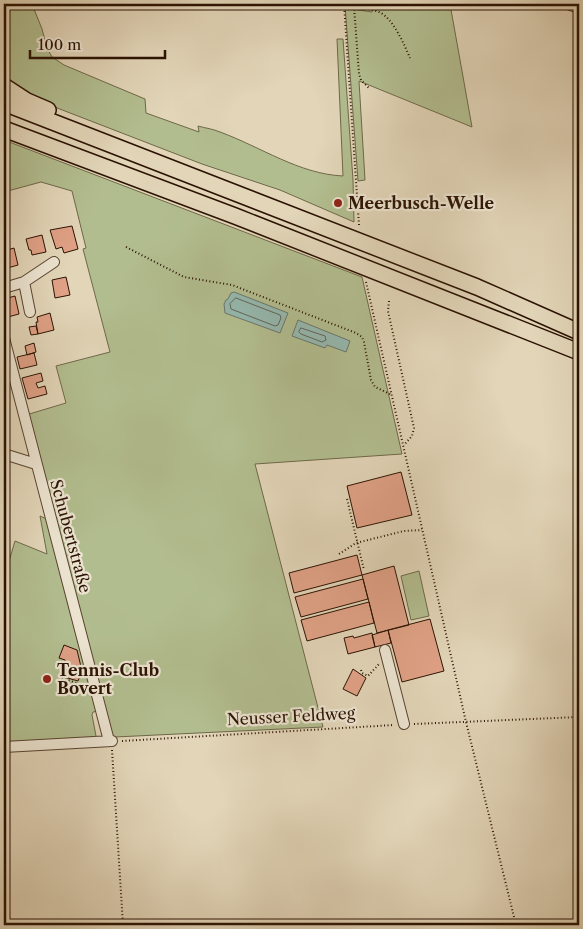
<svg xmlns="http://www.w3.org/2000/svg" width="583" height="929" viewBox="0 0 583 929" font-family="'Libre Caslon Text',serif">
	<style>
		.green { fill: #b2bd8f; stroke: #6e6848 }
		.water { fill: #95b9b0; stroke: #6b766a }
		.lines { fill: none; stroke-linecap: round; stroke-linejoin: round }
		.shore { stroke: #606659; stroke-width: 1 }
		.building { fill: #e0a186; stroke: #2b1202 }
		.minor-casing { stroke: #594330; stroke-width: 12 }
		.highway-casing { stroke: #2b1202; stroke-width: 18 }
		.path { stroke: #2b1202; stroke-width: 2; stroke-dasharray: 1 2.5; stroke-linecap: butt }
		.minor { stroke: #ece4d1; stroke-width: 10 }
		.highway { stroke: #e2d5b8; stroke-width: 15 }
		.poi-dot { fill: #8f2418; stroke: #ece4d1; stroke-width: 2 }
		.labels { text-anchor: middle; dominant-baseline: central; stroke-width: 4.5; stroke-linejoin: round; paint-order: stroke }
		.poi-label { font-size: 16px; font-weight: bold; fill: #2b1202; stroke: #ece4d1; text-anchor: start }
		.street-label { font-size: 16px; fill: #2b1202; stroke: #ece4d1 }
	</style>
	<rect width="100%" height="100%" fill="#e2d5b8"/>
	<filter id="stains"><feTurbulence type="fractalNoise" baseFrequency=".004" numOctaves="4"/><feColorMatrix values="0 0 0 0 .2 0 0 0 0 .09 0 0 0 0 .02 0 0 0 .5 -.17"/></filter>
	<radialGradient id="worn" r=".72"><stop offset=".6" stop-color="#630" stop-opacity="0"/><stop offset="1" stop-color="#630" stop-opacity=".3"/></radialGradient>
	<path class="green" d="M4 4H32L42 29 47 48 52 57 64 65 145 99 146 113 199 132 198 126C205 128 213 129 220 132 261 147 299 174 343 176L337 39H343L353 180 354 222 280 190 202 164 52 106 30 95 4 78Z
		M349 4 352 9 372 12V7L357 4H450L472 127 359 81 365 180 358 181 345 5Z
		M4 140 362 277 402 454 255 464 323 727 115 737 108 733 26 415 66 403 56 366 110 352 83 249 86 248 72 191 41 182 4 192Z
		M40 516 49 520 98 711 93 712 92 715 96 736 93 739 4 744V578L15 541 47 554Z
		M419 571 429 616 411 620 401 576Z"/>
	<path class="water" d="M234 292 288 313 280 333 225 313 224 304 226 300 228 299 231 293Z
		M298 320 350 341 346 352 327 345 325 348 292 336Z"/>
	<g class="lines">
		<path class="shore" d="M236 298 280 315 281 318 278 325 275 326 231 309 230 304Z
			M301 328 325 336 326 340 322 342 301 334 299 332Z"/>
	</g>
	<path class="building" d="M72 226 78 249 64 253 62 247 56 249 50 230Z
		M42 235 46 252 32 255 31 250H29L26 239Z
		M14 248 18 265 4 269V251Z
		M66 277 70 295 55 298 52 280Z
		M15 296 19 314 4 318V299Z
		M50 313 54 330 38 334 36 322H38L37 317Z
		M36 326 38 334 31 335 29 327Z
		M34 343 36 352 27 355 25 346Z
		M34 353 37 365 20 369 17 357Z
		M41 373 43 381 36 383 38 388 45 386 47 394 28 399 22 378Z
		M401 472 412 515 357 528 347 486Z
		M357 555 362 575 294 593 289 573Z
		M394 566 409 625 377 633 362 575Z
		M363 579 368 599 301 617 295 597Z
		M369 602 374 623 307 641 301 620Z
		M430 619 444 671 402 682 388 630Z
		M388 630 391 643 375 647 372 635Z
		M372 633 375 647 348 654 344 638 353 636 354 638Z
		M64 645 77 650 82 671 78 681 64 677 67 669 65 660 59 658Z
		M353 669 366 678 357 696 343 689Z"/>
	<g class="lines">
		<g class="minor-casing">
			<path id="minor" d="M568 4 579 8
				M24 282 30 312
				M4 288 24 282 54 262
				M4 338 109 741
				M4 454 36 464
				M385 650 404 724
				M4 747 112 741"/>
		</g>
		<g class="highway-casing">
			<path id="highway" d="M4 86 27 101 48 110
				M4 103 477 287 579 332
				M4 129 235 216 579 352"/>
		</g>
		<path class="path" d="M344 4 359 225
			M352 4C360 10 370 8 379 12 393 18 404 44 410 58
			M354 6 359 74 361 80 369 88
			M126 247 184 277 232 285 356 333 362 337 364 342 371 380 375 387 392 395
			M366 282 466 722 516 925
			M389 301 388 311 414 428 412 436 404 445
			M347 499 364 570
			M339 554 356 543 404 531 422 530
			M361 670 362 673 368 676 379 664
			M62 678 85 686
			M414 724 579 717
			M122 741 394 725
			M112 750 123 925"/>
		<use href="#minor" class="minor"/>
		<use href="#highway" class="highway"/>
	</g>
	<g class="poi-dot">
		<circle cx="338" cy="203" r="5"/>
		<circle cx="47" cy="679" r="5"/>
	</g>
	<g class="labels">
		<g class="poi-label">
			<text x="348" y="203">Meerbusch-Welle</text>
			<text x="57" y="670">Tennis-Club<tspan x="57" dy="18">Bovert</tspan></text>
		</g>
		<g class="street-label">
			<text transform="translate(71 536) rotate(75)">Schubertstraße</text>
			<text transform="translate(291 716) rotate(-3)">Neusser Feldweg</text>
		</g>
	</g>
	<rect width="583" height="929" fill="none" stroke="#e2d5b8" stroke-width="20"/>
	<rect x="5" y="5" width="573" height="919" fill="none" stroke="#2b1202" stroke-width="2.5"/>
	<rect x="10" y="10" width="563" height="909" fill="none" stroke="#2b1202"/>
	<path d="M30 50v8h135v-8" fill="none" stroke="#2b1202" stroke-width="2.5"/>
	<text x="38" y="50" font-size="15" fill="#2b1202" stroke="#ece4d1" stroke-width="4" paint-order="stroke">100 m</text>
	<rect width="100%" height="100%" filter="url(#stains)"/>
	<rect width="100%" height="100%" fill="url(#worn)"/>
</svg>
